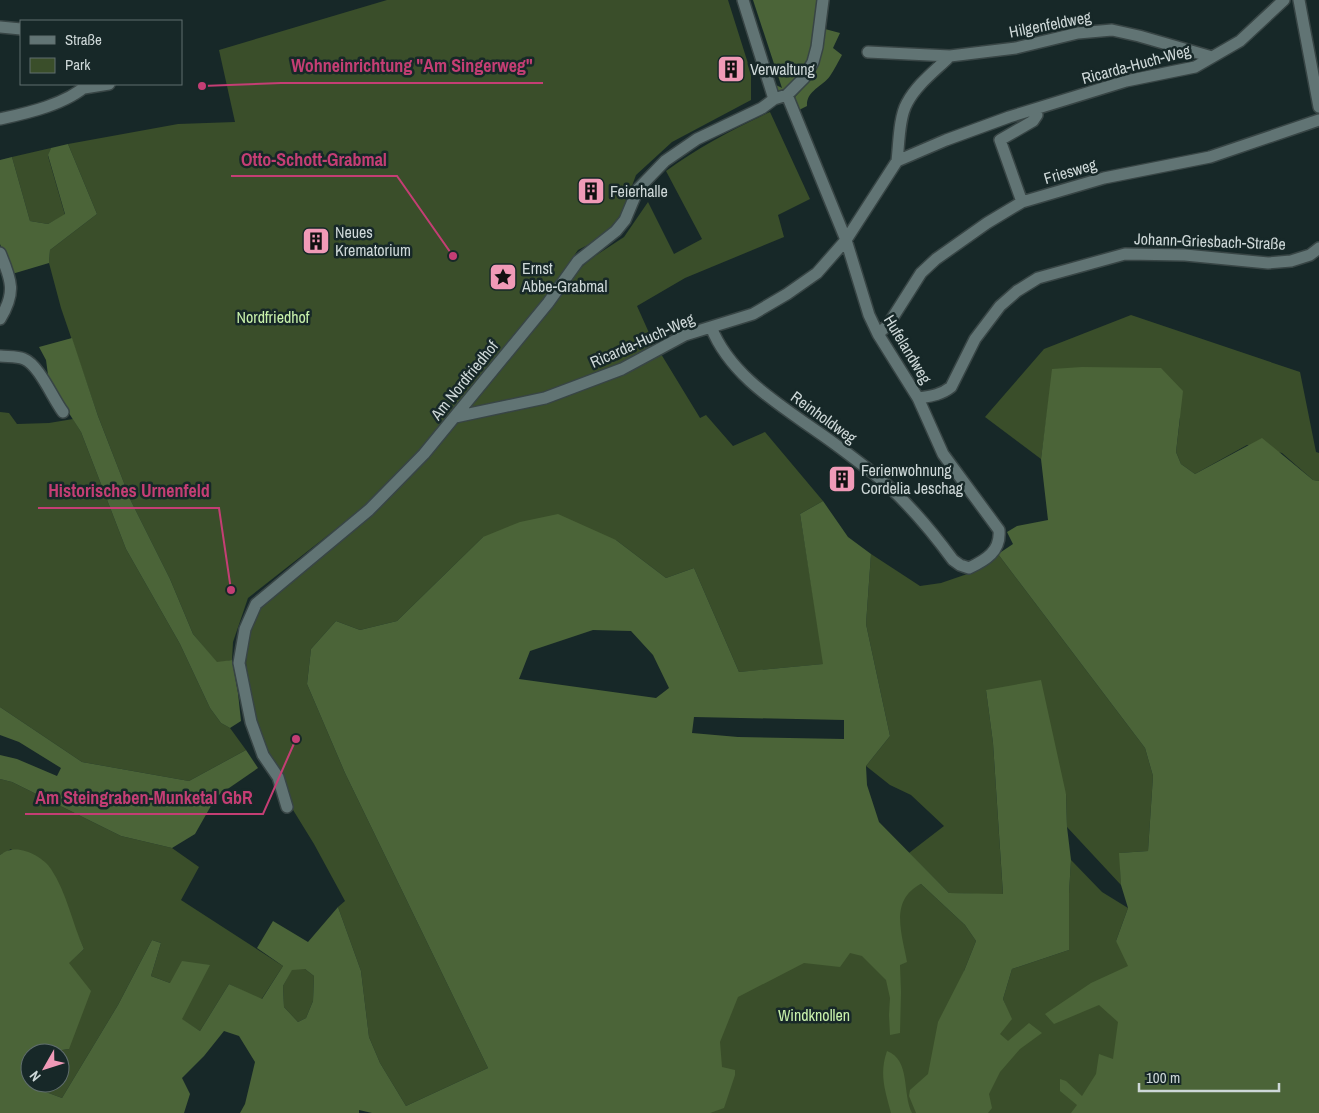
<svg xmlns="http://www.w3.org/2000/svg" width="1319" height="1113" viewBox="0 0 1319 1113" font-family="'Archivo Narrow',sans-serif">
	<style>
		.green { fill: #3a4e2a }
		.forest { fill: #4b6438; fill-rule: evenodd }
		.lines { fill: none; stroke-linecap: round; stroke-linejoin: round }
		.minor-casing { stroke: #384545; stroke-width: 14 }
		.minor { stroke: #617474; stroke-width: 11 }
		.labels { text-anchor: middle; dominant-baseline: central; stroke-width: 5; stroke-linejoin: round; paint-order: stroke }
		.street-label { font-size: 16px; fill: #ced8d8; stroke: #172828 }
		.poi-label { font-size: 16px; fill: #ced8d8; stroke: #172828; text-anchor: start }
		.park-label { font-size: 16px; fill: #c8f1ab; stroke: #172828 }
		.leader { fill: none; stroke: #c43e74; stroke-width: 2 }
		.callout-dot { fill: #c43e74; stroke: #172828; stroke-width: 2 }
		.callout-label { font-size: 18px; text-anchor: middle; font-weight: bold; fill: #c43e74; stroke: #172828; stroke-width: 5; stroke-linejoin: round; paint-order: stroke }
	</style>
	<rect width="100%" height="100%" fill="#172828"/>
	<path class="green" d="M387 0H728L751 73V100L672 142 636 175 622 213 603 237 578 250 543 301 410 462 364 507 248 598 233 642 232 660 217 663 193 634 170 579 131 501 98 416 61 308 49 263 50 250 97 214 68 144 178 124 235 122 219 50Z
		M770 112 810 199 778 215 784 237 685 278 637 306 654 344 621 363 546 393 505 400 466 410 579 269 595 256 624 237 648 202 674 254 702 239 666 171C699 147 733 129 770 112Z
		M51 148 48 156 65 215 48 224 30 221 12 157Z
		M1131 315 1300 372 1316 452 1319 453V481L1313 480 1282 453 1247 445 1195 474 1181 464 1176 452 1180 418 1053 369 1041 459 985 417 1044 349Z
		M661 354 700 418 706 415 733 446 765 432 823 501 800 514 824 664 739 672 694 568 666 578 616 540 483 537 397 621 360 630 336 621 311 649 307 684 345 773 488 1068 406 1106 380 1063 369 1037 361 971 338 907 345 901 314 844 290 805 255 725 246 663 249 631 259 607 457 421 550 401Z
		M0 412 9 413 17 424 49 423 73 419 81 432 126 549 180 644 210 708 221 723 230 728 246 750 189 781 82 762 0 707Z
		M871 554 920 586 941 583 976 571 998 554 1145 748 1153 776 1148 851 1120 853 1121 885 1067 827 1066 794 986 690 993 743 1003 895 949 893 909 853 944 826 911 795 890 785 866 766 890 736 866 624Z
		M0 779 12 782 121 836 172 848 199 867 181 900 283 966 261 1000 229 984 200 1031 182 1020 170 983 151 976 161 943 152 940 118 1005 62 1098 38 1089 37 1083H60V1053H42L69 1049 68 963 84 949 77 934 11 849 0 855Z
		M1071 860 1102 892 1128 908 1116 941 1129 951 1182 1113H702L715 973 921 884 965 925 976 941 964 971 999 1034 1011 1019 1003 999 1012 969 1069 950V893Z
		M292 969H305L314 976 313 1001 306 1018 298 1022 284 1007 283 986Z"/>
	<path class="forest" d="M753 0H818C815 31 816 52 797 78 792 85 788 91 779 92L774 84 782 88Z
		M825 29 840 33 833 48 842 55C838 62 834 70 830 76 822 87 806 91 807 106L799 110 795 97C819 72 821 63 825 29Z
		M68 144 97 214 50 250 49 263 12 274 0 244V160L12 157 30 221 48 224 65 214 48 155 51 148Z
		M72 338 98 416 131 501 170 579 193 634 217 662 232 660 238 693 241 721 230 728 221 723 210 708 180 644 126 549 81 432 49 382 46 360 39 347Z
		M1082 367 1161 368 1183 391 1176 452 1181 464 1195 474 1262 438 1313 480 1319 481V1113H1071L1077 1105 1060 1091V1079L1066 1081 1082 1096 1096 1074 1099 1054 1113 1059 1118 1022 1099 1005 1054 1024 1045 1014 1091 983 1128 966 1116 941 1128 908 1121 885 1119 853 1148 851 1153 776 1145 748 998 554 1013 544 1007 532 1017 526 1048 520 1041 459 1052 369Z
		M823 501 848 537 871 554 866 624 890 736 866 766 867 785 879 822 949 893 1003 894 993 743 986 690 1041 680 1066 794 1067 827 1071 860 1069 893V950L1012 969 1003 999 1012 1019 1000 1034 1008 1041 1029 1023 1042 1033 1020 1049 1000 1072 989 1094 992 1108 988 1113H916L909 1096 910 1090 928 1074 938 1022 964 971 976 941 965 925 921 884C889 900 902 934 907 962L900 965 901 992 900 1033 890 1035 889 1015 890 998 886 980 862 956 850 953 840 967 804 963 738 997 720 1042 722 1067 735 1070V1075L724 1108 710 1113H372L359 1110V1113H240L245 1104 255 1062 239 1036 224 1031 204 1056 182 1078 190 1094 184 1113H0V855C3 853 7 850 11 850 24 847 44 858 51 869 67 893 72 923 84 949L69 963 91 991 69 1049 42 1053H30V1083H37L38 1089 62 1098 118 1005 152 940 161 943 151 976 170 983 182 961 210 965 182 1019 200 1031 229 984 262 999 283 966 257 948 273 921 308 942 338 907 361 971 369 1037 380 1063 406 1106 488 1068 345 773 307 684 311 649 336 621 360 630 397 621 483 537 520 522 558 514 616 540 666 578 694 568 739 672 823 664 800 514ZM593 630 631 631 653 655 669 688 656 698 519 679 530 651ZM694 717 844 720V739L738 737 692 733ZM305 969 314 976 313 1001 306 1018 298 1022 284 1007 283 986 292 970Z
		M0 707 82 762 189 781 246 750 258 768 216 797 195 834 172 848 121 836 12 782 0 779V755L17 759 57 776 61 768 19 742 0 735Z
		M887 1051C911 1060 902 1094 912 1113H891C885 1090 879 1074 887 1051Z"/>
	<g class="lines">
		<g class="minor-casing">
			<path id="minor" d="M743 0 774 99
				M1299 0 1319 107
				M0 27 21 29
				M868 52 950 56 1016 48 1078 33 1112 30 1139 36 1212 57
				M84 88 109 84
				M0 119C28 113 67 104 88 84
				M897 161C899 144 899 117 907 103 917 84 935 71 950 56
				M1022 202 1000 140 1033 121 1037 115 1036 110
				M0 253C12 281 16 293 0 319
				M711 327C730 375 777 403 818 432 837 445 855 459 873 473 902 496 931 530 953 560L960 565 969 568C986 560 1001 551 999 530L943 454 918 398 878 334 869 315 846 240 787 95
				M878 334 888 325 921 273 936 259 987 223 1022 202 1104 178 1210 157 1319 120
				M0 356C7 357 17 356 24 359 39 365 52 397 63 412
				M918 398C931 396 941 395 951 387L975 339 1000 306 1017 291 1038 278 1125 254 1185 255 1268 263 1291 261 1310 255 1319 248
				M455 417 545 398 622 369 685 335 753 314 787 294 817 273 846 240 897 161 946 140 1009 117 1126 81 1195 67 1240 41 1284 0
				M287 807 278 777 263 755 251 722 239 663 245 629 256 604 369 510 424 454 548 303 578 261 616 231 625 220 638 189 665 161 697 139 762 108 774 99 787 95 804 78 813 62 817 47 823 0"/>
		</g>
		<use href="#minor" class="minor"/>
	</g>
	<defs>
		<g id="building-square" transform="scale(1.4375)"><rect x="-9" y="-9" width="18" height="18" rx="4" fill="#f09ab7" stroke="#172828"/><path d="M-4-6H4V6H1V3H-1V6H-4ZM-2.5-4.3h1.7v1.8h-1.7ZM.8-4.3h1.7v1.8H.8ZM-2.5-1h1.7V.8h-1.7ZM.8-1h1.7V.8H.8Z" fill="#111"/></g>
		<g id="sight-square" transform="scale(1.4375)"><rect x="-9" y="-9" width="18" height="18" rx="4" fill="#f09ab7" stroke="#172828"/><path d="M0-6L1.8-2.2L6-1.7L2.9 1.2L3.7 5.4L0 3.3L-3.7 5.4L-2.9 1.2L-6-1.7L-1.8-2.2Z" fill="#111"/></g>
	</defs>
	<g fill-rule="evenodd">
		<use href="#building-square" x="731" y="69"/>
		<use href="#building-square" x="591" y="191"/>
		<use href="#building-square" x="316" y="241"/>
		<use href="#sight-square" x="503" y="277"/>
		<use href="#building-square" x="842" y="479"/>
	</g>
	<g class="labels">
		<g class="street-label">
			<text transform="translate(1050 24) rotate(-11)">Hilgenfeldweg</text>
			<text transform="translate(1136 64) rotate(-15)">Ricarda-Huch-Weg</text>
			<text transform="translate(1070 171) rotate(-16)">Friesweg</text>
			<text transform="translate(1210 241) rotate(2)">Johann-Griesbach-Straße</text>
			<text transform="translate(642 340) rotate(-24)">Ricarda-Huch-Weg</text>
			<text transform="translate(908 349) rotate(59)">Hufelandweg</text>
			<text transform="translate(464 380) rotate(-51)">Am Nordfriedhof</text>
			<text transform="translate(824 417) rotate(36)">Reinholdweg</text>
		</g>
		<g class="poi-label">
			<text x="750" y="69">Verwaltung</text>
			<text x="610" y="191">Feierhalle</text>
			<text x="335" y="232">Neues<tspan x="335" dy="18">Krematorium</tspan></text>
			<text x="522" y="268">Ernst<tspan x="522" dy="18">Abbe-Grabmal</tspan></text>
			<text x="861" y="470">Ferienwohnung<tspan x="861" dy="18">Cordelia Jeschag</tspan></text>
		</g>
		<g class="park-label">
			<text x="273" y="317">Nordfriedhof</text>
			<text x="814" y="1015">Windknollen</text>
		</g>
	</g>
	<path class="leader" d="M202 86L281 83H543M453 256L397 176H231M231 590L219 508H38M296 739L263 814H25"/>
	<g class="callout-dot">
		<circle cx="202" cy="86" r="5"/>
		<circle cx="453" cy="256" r="5"/>
		<circle cx="231" cy="590" r="5"/>
		<circle cx="296" cy="739" r="5"/>
	</g>
	<g class="callout-label">
		<text x="412" y="72">Wohneinrichtung "Am Singerweg"</text>
		<text x="314" y="166">Otto-Schott-Grabmal</text>
		<text x="129" y="497">Historisches Urnenfeld</text>
		<text x="144" y="804">Am Steingraben-Munketal GbR</text>
	</g>
	<rect x="20" y="20" width="162" height="65" fill="#172828" stroke="#606e6e"/>
	<rect x="30" y="36" width="25" height="8" fill="#617474" stroke="#606e6e"/>
	<text x="65" y="45" font-size="15" fill="#ced8d8">Straße</text>
	<rect x="30" y="58" width="25" height="15" fill="#3a4e2a" stroke="#606e6e"/>
	<text x="65" y="70" font-size="15" fill="#ced8d8">Park</text>
	<g transform="translate(45 1068) rotate(231)"><circle r="24" fill="#172828" stroke="#606e6e"/>
	<path d="M0-4L9 19L0 12L-9 19Z" fill="#f09ab7"/>
	<text y="-8" font-size="14" font-weight="bold" text-anchor="middle" fill="#ced8d8">N</text>
	</g>
	<path d="M1139 1083v8h140v-8" fill="none" stroke="#ced8d8" stroke-width="2.5"/>
	<text x="1146" y="1083" font-size="15" fill="#ced8d8" stroke="#172828" stroke-width="4" paint-order="stroke">100 m</text>
</svg>
